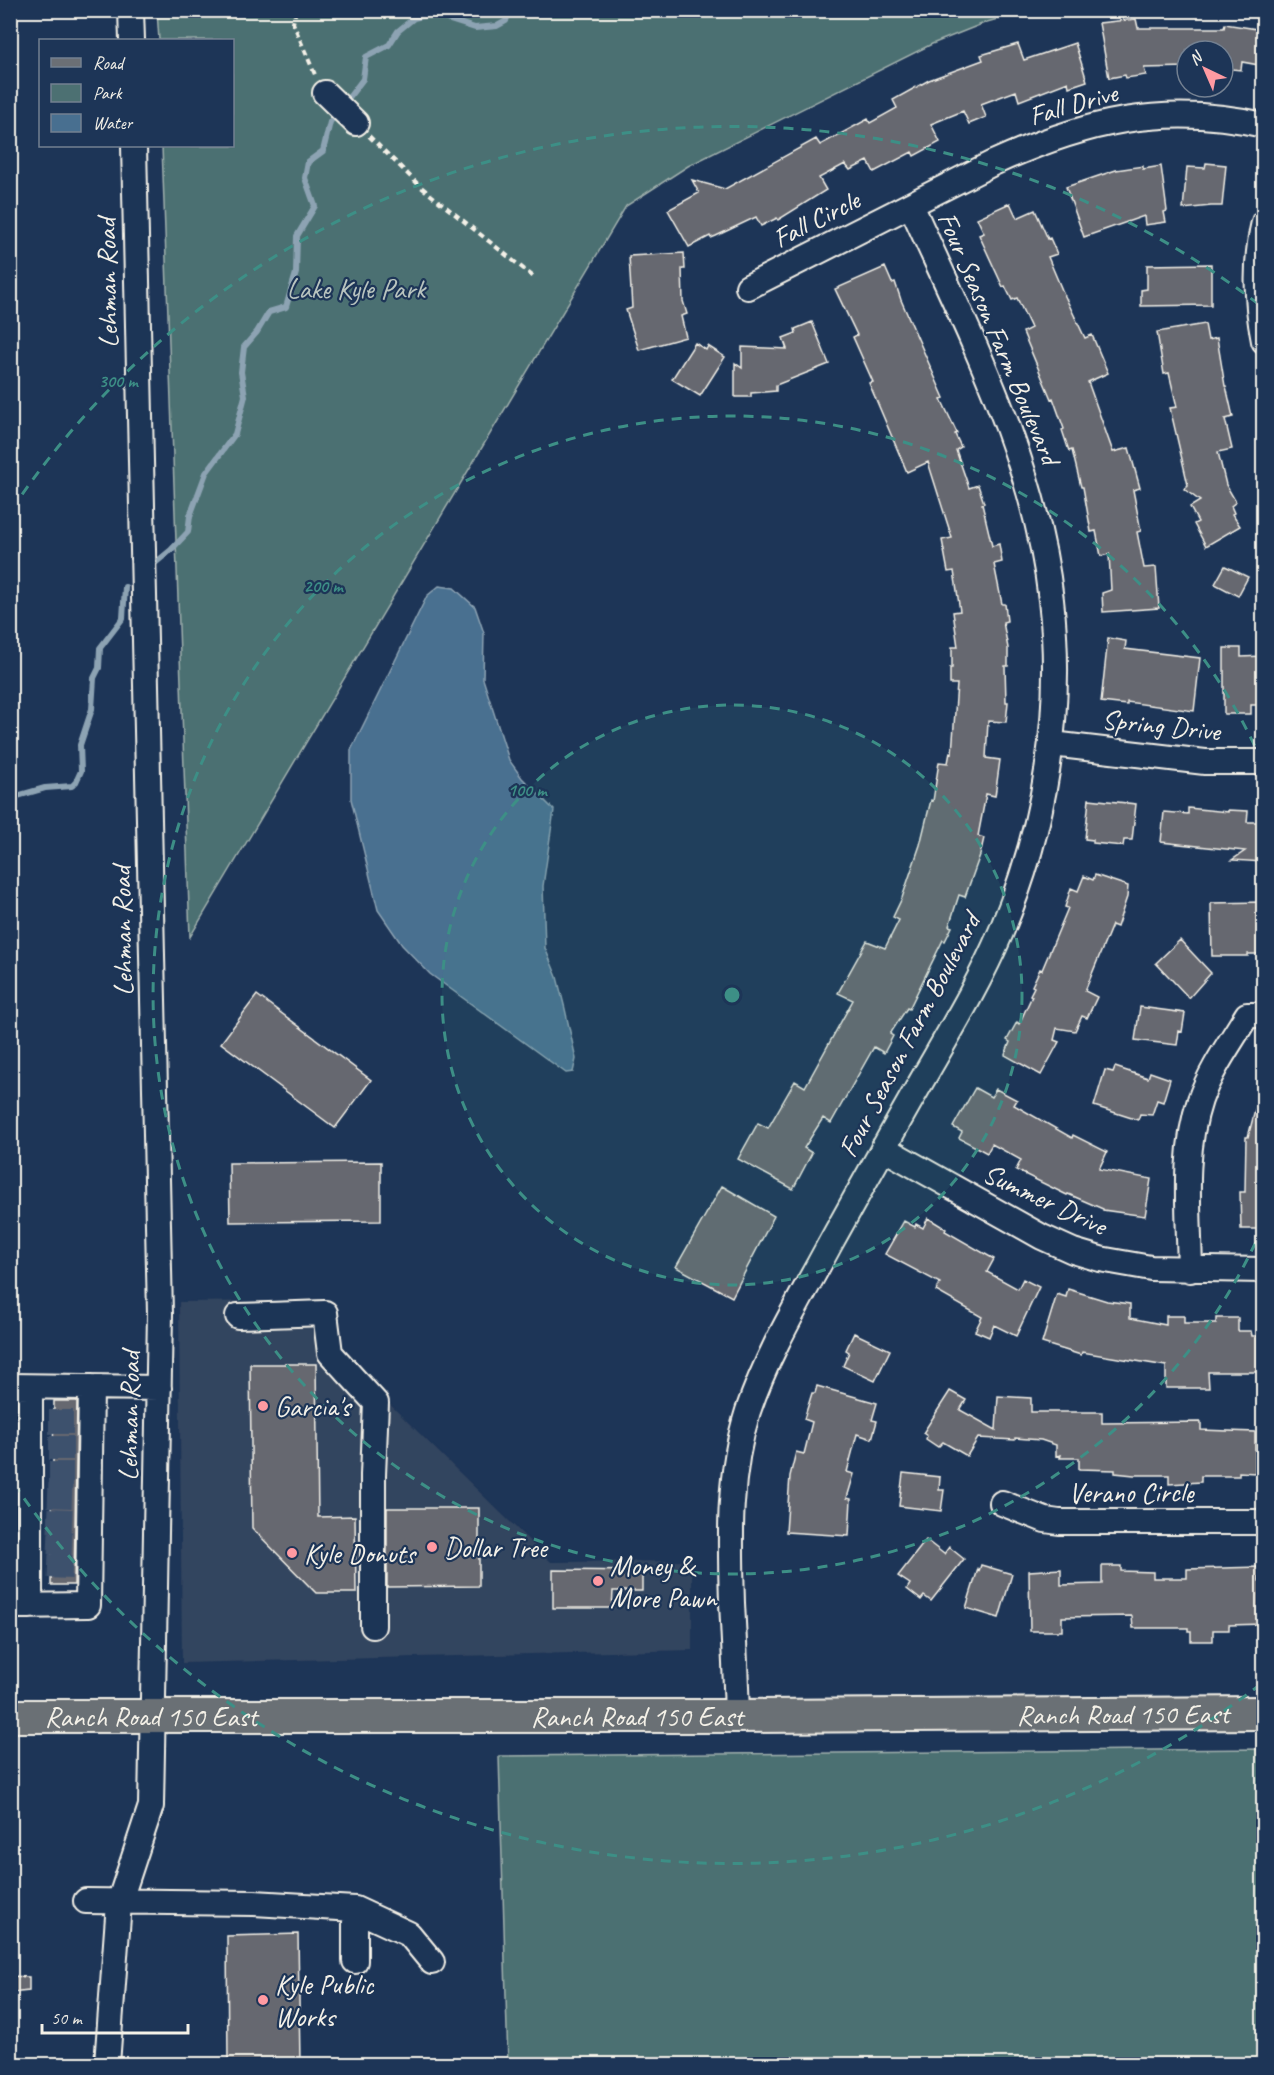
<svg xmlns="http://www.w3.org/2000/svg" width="1274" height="2075" viewBox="0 0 1274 2075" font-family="Caveat,sans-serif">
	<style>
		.built { fill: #33445e }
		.green { fill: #4c7072; stroke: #a0b0ad; stroke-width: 1.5 }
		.water { fill: #486f90; stroke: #8da3b3; stroke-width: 1.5 }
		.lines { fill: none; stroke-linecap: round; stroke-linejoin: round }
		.stream { stroke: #8da3b3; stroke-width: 6 }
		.building { fill: #666770; stroke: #f4f1e8; stroke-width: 1.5 }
		.minor-tunnel { stroke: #3d516d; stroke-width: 24; stroke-dasharray: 24 12; stroke-linecap: butt }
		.minor-casing { stroke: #f4f1e8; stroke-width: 28 }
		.major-casing { stroke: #f4f1e8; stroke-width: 36 }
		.path { stroke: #f4f1e8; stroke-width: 4; stroke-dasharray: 6 4.5; stroke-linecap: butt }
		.minor { stroke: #1d3557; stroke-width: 24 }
		.major { stroke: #6b6f75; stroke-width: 32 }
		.ring { fill: none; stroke: #3d8f86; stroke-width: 3; stroke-dasharray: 10 8 }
		.poi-dot { fill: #ff9aa2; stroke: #1d3557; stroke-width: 2 }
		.labels { text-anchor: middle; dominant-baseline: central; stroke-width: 4.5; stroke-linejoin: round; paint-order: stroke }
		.street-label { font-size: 28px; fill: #f4f1e8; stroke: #1d3557 }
		.park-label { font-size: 28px; fill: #b9c4bf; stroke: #1d3557 }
		.poi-label { font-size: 28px; fill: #f4f1e8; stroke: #1d3557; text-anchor: start }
		.centre { fill: #3d8f86; stroke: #1d3557; stroke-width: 3 }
		.ring-label { font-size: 18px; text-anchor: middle; font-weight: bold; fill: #3d8f86; stroke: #1d3557; stroke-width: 4.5; stroke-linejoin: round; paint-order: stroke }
	</style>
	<rect width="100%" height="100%" fill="#1d3557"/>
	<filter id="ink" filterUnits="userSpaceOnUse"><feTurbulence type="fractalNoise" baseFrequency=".0167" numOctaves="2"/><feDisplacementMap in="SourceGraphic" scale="12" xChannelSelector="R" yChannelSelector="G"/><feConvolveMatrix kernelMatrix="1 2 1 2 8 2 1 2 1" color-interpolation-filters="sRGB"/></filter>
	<g filter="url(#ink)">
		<path class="built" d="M284 1301 551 1562 692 1561V1650L182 1663 179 1302Z"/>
		<path class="green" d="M157 11H1027L987 22 932 44 688 166 626 206 190 937 162 146H232V40H159Z
			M1263 1749V2064H508L499 1756Z"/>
		<path class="water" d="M439 586 454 588 475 607 484 633 483 679 509 760 522 778 554 810 543 886 545 948 557 977 565 1009 576 1059 573 1072 566 1073 430 974 402 945 378 910 351 799V750L427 596Z"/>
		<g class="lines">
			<path class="stream" d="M344 104 363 79 366 57 389 45 398 31 414 18 431 14 475 28 497 26 506 21 509 10
				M154 564 171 550 188 532 190 516 206 473 235 434 245 396 241 372 244 347 257 332 269 312 286 307 296 273 297 236 315 206 305 178 308 162 323 151 330 122 338 112
				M10 798 45 788 72 786 76 782 81 771 80 745 92 709 94 678 99 668 100 648 123 618 125 587"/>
		</g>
		<path class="building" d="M1136 19 1138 28H1224L1225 24 1263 30 1259 65 1242 62 1241 70 1223 68V51H1187V67L1144 68 1146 75 1126 78 1125 75 1109 78 1099 23Z
			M1075 43 1087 81 1069 87 1068 82 1019 101 1016 91 981 104 986 117 969 124 963 111 931 124 940 142 914 156 912 152 874 172 868 161 850 170 845 164 819 178 826 190 778 220 777 218 761 226 756 217 716 236 711 238 710 236 689 247 668 210 699 193 692 180 725 189 816 139 820 145 868 119 870 123 897 108 893 100 929 80 983 60 981 55 1018 44 1024 60Z
			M1206 163 1226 165 1222 206H1211L1183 209 1187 167 1205 168Z
			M1143 166V169L1161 166 1167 211 1164 212 1166 222 1145 225 1144 216 1084 237 1066 187 1116 170Z
			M1010 203 1017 218 1035 210 1048 239 1050 238 1057 254 1048 257 1062 290 1085 338 1092 335 1108 373 1088 382 1113 452 1129 448 1140 488 1133 490 1141 531 1137 532 1144 568 1156 567 1159 608 1103 612 1102 593 1111 590 1109 554 1101 556 1096 531 1091 532 1083 487H1081L1072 450 1069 451 1062 430 1064 429 1053 398 1051 399 1023 332 1031 328 1017 298 1012 300 1005 286 1003 287 979 235 984 233 977 218Z
			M684 253 685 269H682L683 301 687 314 681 316 686 337 639 350 626 310 632 308 629 256Z
			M1211 264V305L1141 306V290L1147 289V265Z
			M885 267 892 283 895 282 901 300 944 398 941 399 957 433 955 434 961 447 956 450 969 488 978 485 984 503 982 504 992 546 999 544 1002 562 994 564 1002 604H1005L1007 621 1003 622 1008 648V666H1005L1006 702H1008L1006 722 988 721 986 758 1000 760 995 796 986 794 978 836 984 838 980 855 965 897 959 895 949 926 952 927 945 941 943 940 909 1009 907 1008 890 1034 893 1036 884 1053 874 1047 831 1123 823 1118 804 1148 812 1153 793 1189 738 1159 758 1123 768 1128 795 1081 805 1087 853 1000 838 993 867 941 885 948 899 920 893 917 902 898 920 845 931 800 933 801 939 762 948 763 950 752 952 753 957 684H950V668H952V647H958L953 612 960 611 954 571 948 572 942 540 952 538 928 462 907 472 869 383 873 382 853 337 857 335 835 289Z
			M812 322 829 364 776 385V391L751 393V397H735V363L742 368V347L787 349 783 338 796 333 795 329Z
			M1205 324 1208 340 1217 338 1225 386H1226L1233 417 1225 419 1232 449 1218 452 1226 485 1236 502 1231 506 1234 513 1232 514 1240 526 1206 546 1194 524 1198 522 1190 507 1200 501 1184 489 1188 485 1170 408 1177 407 1169 373 1164 374 1157 332Z
			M695 343 706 350 708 346 725 357 700 396 672 379Z
			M1225 566 1248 577 1238 596 1215 584Z
			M1108 638 1126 641 1125 649 1200 658 1194 711 1127 702V705L1101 702Z
			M1224 648H1241V657L1263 656V705H1251V714H1224Z
			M1089 799 1136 804 1132 840H1124L1123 846 1093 843V840L1085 839Z
			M1188 808 1228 812V810L1248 811 1247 822H1263V862L1232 860 1245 851 1161 842 1164 812 1188 814Z
			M1095 875 1128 886 1127 897 1117 927 1112 925 1085 991 1097 997 1087 1018 1082 1016 1075 1031 1057 1028 1054 1040 1059 1042 1041 1075 1005 1055 1010 1042 1007 1040 1017 1022 1019 1024 1032 996 1030 995 1034 987 1032 986 1040 969 1042 970 1068 908 1065 907 1071 888 1078 891 1084 876 1093 880Z
			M1263 902V954H1248V956H1212L1211 903Z
			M1180 940 1211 973 1189 998 1156 963Z
			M257 995 371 1080 335 1128 221 1043Z
			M1140 1007 1185 1013 1182 1032 1179 1031 1177 1045 1135 1040Z
			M1115 1067 1148 1078 1150 1072 1170 1079 1163 1102 1157 1100 1152 1115 1140 1114 1138 1120 1094 1106 1105 1070 1113 1072Z
			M975 1088 991 1097 996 1089 1017 1100 1014 1105 1072 1138 1073 1135 1107 1152 1099 1169 1151 1179 1145 1216 1103 1210V1209L1068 1194 1067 1195 1016 1170 1021 1160 992 1144 987 1153 959 1138 962 1132 953 1127Z
			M1258 1099 1263 1100V1229H1241L1240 1192H1245L1246 1137H1248Z
			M381 1162V1221L230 1222 229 1163Z
			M722 1186 774 1216 732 1297 676 1267Z
			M928 1218 946 1229 945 1231 994 1259 987 1272 1018 1289 1023 1279 1039 1287 1016 1336 994 1325 989 1337 975 1331 982 1317 936 1291 940 1283 885 1254 904 1221 915 1227 916 1224 923 1228Z
			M1068 1289 1107 1301 1130 1304V1318L1166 1325V1316H1184V1323H1216V1318H1238V1331H1251L1252 1336H1258V1372H1208L1209 1388H1166V1366L1082 1352 1081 1355 1042 1343 1057 1294 1066 1297Z
			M854 1333 890 1350 875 1381 843 1366 849 1352 846 1350Z
			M250 1364H316L318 1517 355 1516 356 1593H316L252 1528Z
			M817 1386 877 1403 872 1420 877 1421 872 1439 857 1434 847 1472 854 1474 847 1498 851 1499 849 1536 786 1532 790 1476 796 1452 804 1454 812 1422 804 1419 812 1393H815Z
			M950 1391 966 1400 960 1410 996 1430 998 1396 1031 1398V1412H1102V1423L1201 1422V1430L1255 1432V1473L1239 1472V1476H1201V1482L1169 1484V1475H1134L1115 1473V1470L1079 1469V1458H1060L1061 1455 1056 1456V1445L1041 1440 1015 1438V1440L978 1438 967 1456 943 1442 938 1447 926 1439 927 1436 923 1433Z
			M54 1401H77L74 1585H51Z
			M903 1473 940 1477 939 1490H944L941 1511 899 1506Z
			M387 1508H479V1586L387 1587Z
			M926 1540 944 1554 949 1547 964 1559 931 1601 924 1596 921 1600 907 1589 910 1584 898 1576Z
			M981 1565 1012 1574 999 1618 966 1608 978 1569 979 1571Z
			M1102 1566H1121V1571L1153 1572V1578H1187V1569L1259 1567V1581H1263V1624L1229 1625V1630H1213V1641H1191V1631H1188V1628H1133L1132 1616 1062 1617V1631H1030L1029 1571 1061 1569V1585L1102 1584Z
			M553 1570 642 1571V1591H613L612 1608H553Z
			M298 1934 300 2064H228L227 1936Z
			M10 1976 29 1977V1991L10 1993Z"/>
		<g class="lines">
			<path class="minor-tunnel" d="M49 1422H74
				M49 1448H75
				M49 1474H74
				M48 1495 74 1496
				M48 1520 74 1521
				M48 1542 74 1543
				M48 1566 74 1567"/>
			<g class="minor-casing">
				<path id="minor" d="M131 10 132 40
					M325 93 356 123
					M1264 222C1255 261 1256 302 1264 341
					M748 287 991 164C1083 122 1163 102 1264 125
					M1052 744 1205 762H1264
					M883 1148 1042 1237 1073 1251 1100 1259 1151 1268 1264 1270
					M1190 1270C1189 1214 1182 1153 1200 1100 1211 1069 1231 1042 1247 1015H1264
					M238 1316 325 1313 330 1353 376 1403 373 1475V1626
					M10 1386 159 1388
					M1002 1503 1045 1520 1059 1522H1264
					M10 1606 88 1605 91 1387
					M30 1606V1387
					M737 1716C736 1678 734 1641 732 1603 730 1537 728 1474 748 1411 768 1352 801 1298 830 1244 860 1190 890 1136 921 1082 949 1033 979 984 1001 932 1045 828 1064 712 1051 600 1035 458 968 333 911 205
					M86 1901 254 1903 355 1909 409 1934 432 1962
					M355 1909V1961
					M107 2064 119 1903 151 1806 160 1314 134 146"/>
			</g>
			<g class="major-casing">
				<g id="major">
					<path id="s1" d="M10 1716H737L1264 1713"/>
				</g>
			</g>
			<path class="path" d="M296 10 293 23 316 77
				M369 136 421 187 535 278"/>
			<use href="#minor" class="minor"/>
			<use href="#major" class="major"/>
		</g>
	</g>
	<circle cx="732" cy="995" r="290" fill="#3d8f86" fill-opacity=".12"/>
	<g class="ring">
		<circle cx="732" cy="995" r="290"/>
		<path d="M1263 1226A579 579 0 1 1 1263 764"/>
		<path d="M1261 1684A869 869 0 0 1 12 1481M12 509A869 869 0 0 1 1261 306"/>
	</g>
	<g class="poi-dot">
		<circle cx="263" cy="1406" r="6"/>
		<circle cx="432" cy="1547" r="6"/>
		<circle cx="292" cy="1553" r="6"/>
		<circle cx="598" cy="1581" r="6"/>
		<circle cx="263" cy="2000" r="6"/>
	</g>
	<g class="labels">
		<g class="street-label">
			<text transform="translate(1073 104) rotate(-16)">Fall Drive</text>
			<text transform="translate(816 219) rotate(-27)">Fall Circle</text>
			<text transform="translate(107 283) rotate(-91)">Lehman Road</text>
			<text transform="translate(999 338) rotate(67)">Four Season Farm Boulevard</text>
			<text transform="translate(1161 725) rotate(6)">Spring Drive</text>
			<text transform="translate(122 931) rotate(-91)">Lehman Road</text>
			<text transform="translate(909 1035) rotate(-62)">Four Season Farm Boulevard</text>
			<text transform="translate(1045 1199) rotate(25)">Summer Drive</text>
			<text transform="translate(129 1416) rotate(-89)">Lehman Road</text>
			<text x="1131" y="1492">Verano Circle</text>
			<text stroke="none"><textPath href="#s1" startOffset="1113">Ranch Road 150 East</textPath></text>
			<text stroke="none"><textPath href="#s1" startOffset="141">Ranch Road 150 East</textPath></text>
			<text stroke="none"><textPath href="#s1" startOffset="627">Ranch Road 150 East</textPath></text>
		</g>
		<g class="park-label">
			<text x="356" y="288">Lake Kyle Park</text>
		</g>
		<g class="poi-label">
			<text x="275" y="1406">Garcia's</text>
			<text x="444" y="1547">Dollar Tree</text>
			<text x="304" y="1553">Kyle Donuts</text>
			<text x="610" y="1565">Money &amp;<tspan x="610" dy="32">More Pawn</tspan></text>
			<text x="275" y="1984">Kyle Public<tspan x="275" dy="32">Works</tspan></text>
		</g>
	</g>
	<circle cx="732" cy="995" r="9" class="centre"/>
	<g class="ring-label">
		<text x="118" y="387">300 m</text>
		<text x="323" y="592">200 m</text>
		<text x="527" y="796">100 m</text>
	</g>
	<rect width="1274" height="2075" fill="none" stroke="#1d3557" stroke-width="36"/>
	<rect x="18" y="18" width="1238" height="2039" fill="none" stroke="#f4f1e8" stroke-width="2" filter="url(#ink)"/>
	<rect x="39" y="39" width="195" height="108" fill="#1d3557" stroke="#738091" stroke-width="1.5"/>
	<rect x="51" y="58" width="30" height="9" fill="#6b6f75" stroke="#738091" stroke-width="1.5"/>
	<text x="93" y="69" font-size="18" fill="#f4f1e8">Road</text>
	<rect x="51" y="84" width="30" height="18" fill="#4c7072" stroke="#738091" stroke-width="1.5"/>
	<text x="93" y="99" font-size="18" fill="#f4f1e8">Park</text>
	<rect x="51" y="114" width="30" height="18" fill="#486f90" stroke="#738091" stroke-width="1.5"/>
	<text x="93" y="129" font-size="18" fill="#f4f1e8">Water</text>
	<g transform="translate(1205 69) rotate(316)"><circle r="28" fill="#1d3557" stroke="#738091" stroke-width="1.5"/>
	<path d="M0-4.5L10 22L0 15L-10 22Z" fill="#ff9aa2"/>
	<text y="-9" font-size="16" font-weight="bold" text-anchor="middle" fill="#f4f1e8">N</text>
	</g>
	<path d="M42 2024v9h146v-9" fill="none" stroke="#f4f1e8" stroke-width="3"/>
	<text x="51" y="2024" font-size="18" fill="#f4f1e8" stroke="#1d3557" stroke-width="4.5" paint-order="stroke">50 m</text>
</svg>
